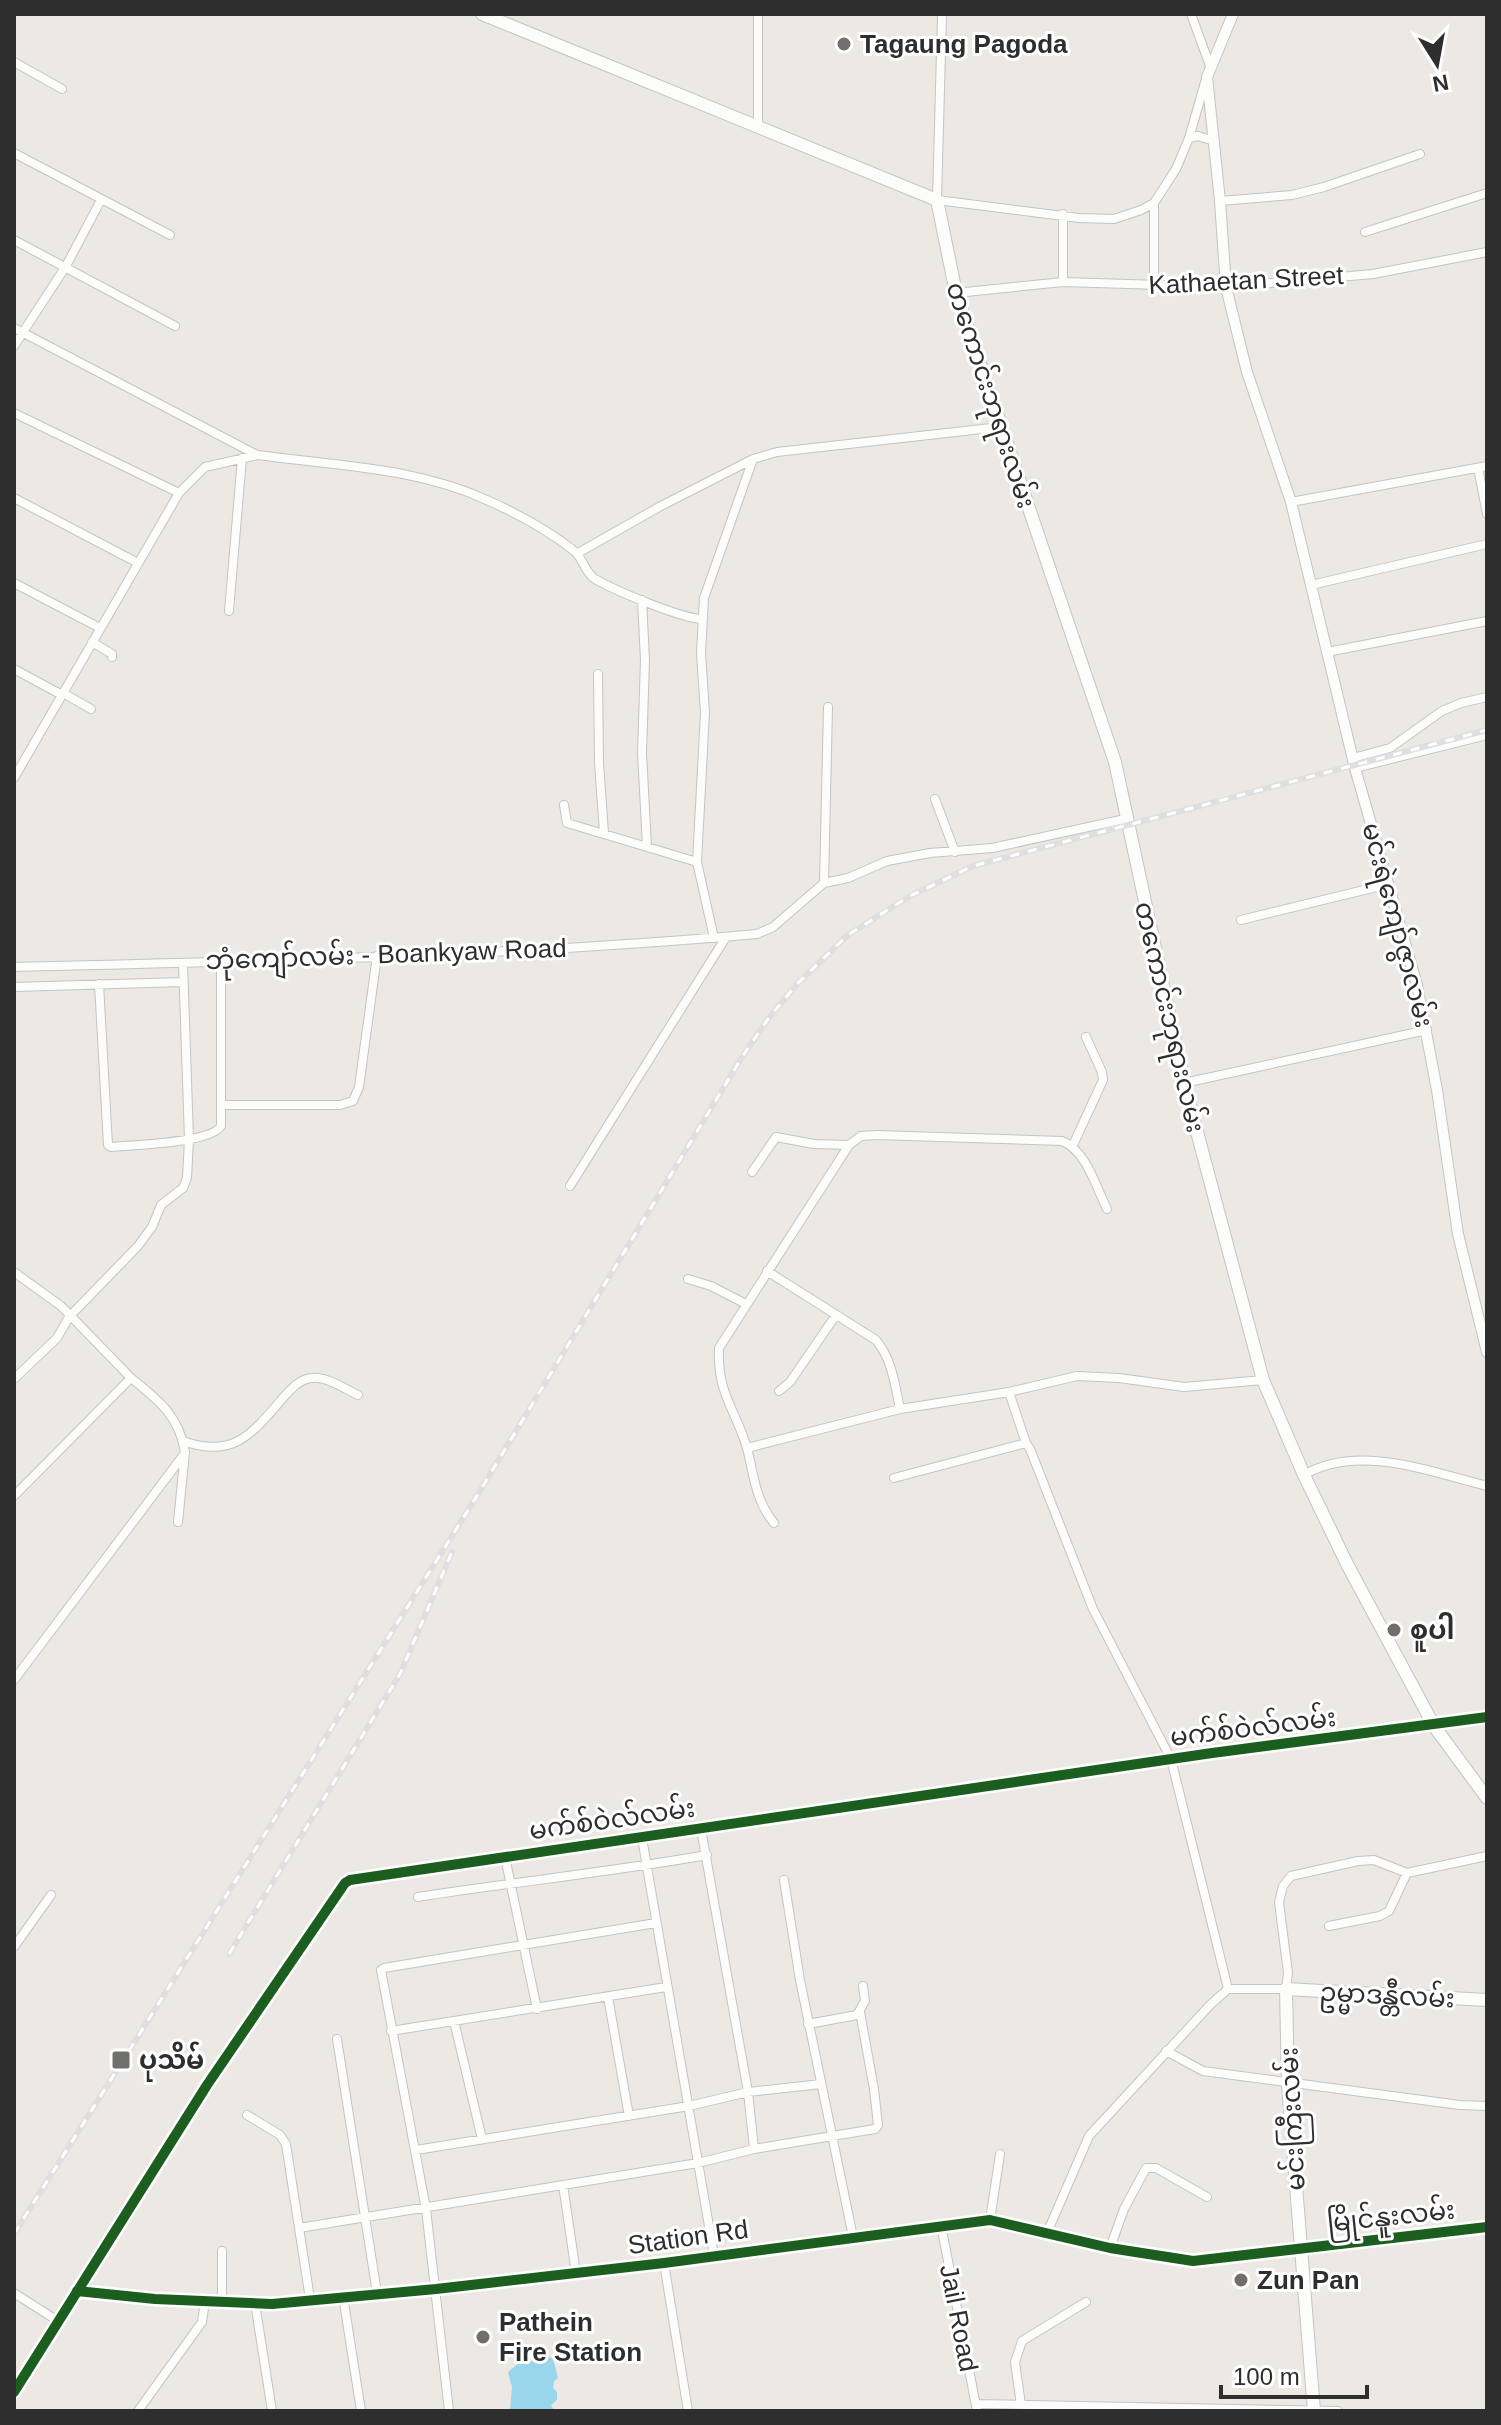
<svg xmlns="http://www.w3.org/2000/svg" width="1501" height="2425" viewBox="0 0 1501 2425" font-family="Arial,'Noto Sans Myanmar',sans-serif">
	<style>
		.water { fill: #99d6ec }
		.lines { fill: none; stroke-linecap: round; stroke-linejoin: round }
		.minor-casing { stroke: #c5c4c5; stroke-width: 10 }
		.tertiary-casing { stroke: #c5c4c5; stroke-width: 12 }
		.secondary-casing { stroke: #c5c4c5; stroke-width: 14 }
		.minor { stroke: #fcfcfb; stroke-width: 8 }
		.tertiary { stroke: #fcfcfb; stroke-width: 10 }
		.secondary { stroke: #fcfcfb; stroke-width: 12 }
		.rail-casing { stroke: #dfdfe1; stroke-width: 6 }
		.rail { stroke: #fff; stroke-width: 3; stroke-dasharray: 9; stroke-linecap: butt }
		.cycleway-casing { stroke: #fff; stroke-width: 15 }
		.cycleway { stroke: #1b5e20; stroke-width: 10 }
		.poi-dot { fill: #706f6e; stroke: #fff; stroke-width: 3 }
		.labels { text-anchor: middle; dominant-baseline: central; stroke-width: 6; stroke-linejoin: round; paint-order: stroke }
		.poi-label { font-size: 26px; font-weight: bold; fill: #2e2e2e; stroke: #fff; text-anchor: start }
		.street-label { font-size: 26px; fill: #2e2e2e; stroke: #fff }
	</style>
	<rect width="100%" height="100%" fill="#ece8e4"/>
	<path class="water" d="M548 2356 553 2359 558 2378 554 2381 553 2388 557 2392V2400L551 2405 554 2411H510L512 2387 508 2372 520 2362 532 2361 534 2357Z"/>
	<g class="lines">
		<g class="minor-casing">
			<path id="minor" d="M758 14V126
				M942 14 937 200 1079 218 1114 219 1141 210 1154 203 1176 169 1189 138 1206 79
				M1191 14 1210 66
				M14 62 62 89
				M1189 138 1198 136 1214 141
				M14 153 170 235
				M1220 201 1292 195 1324 187 1420 154
				M1154 203V286
				M1365 232 1487 193
				M14 240 175 326
				M1063 282V214
				M956 293 1063 282 1226 287 1373 274 1487 252
				M14 328 257 455
				M14 346 66 266 101 200
				M14 413 179 493
				M1478 468 1487 514
				M14 498 138 563
				M1291 502 1487 466
				M578 553 659 507 753 459 777 452 1000 427
				M14 583 100 628
				M1311 585 1487 544
				M642 600 645 660 642 753 647 846
				M229 611 242 458
				M92 642 112 654V657
				M1327 652 1487 621
				M14 669 62 695
				M598 674 599 763 604 833
				M63 693 91 709
				M1353 758 1390 748 1442 711 1461 703 1487 697
				M1355 768 1487 735
				M14 778 179 493 205 467 258 455C337 466 416 467 489 501 518 514 549 531 573 550 583 557 584 572 595 579 614 590 682 619 703 619
				M935 799 955 852
				M564 805 567 823 697 862
				M824 883 828 707
				M1241 920 1389 884
				M714 938 697 862 705 713 701 653 704 598 753 459
				M14 967C262 961 510 956 757 934L773 927 824 883 848 878 887 861 930 853 992 848 1125 819
				M99 984 108 1145 111 1147C133 1145 211 1143 221 1126V962
				M14 987 183 982
				M1184 1083 1427 1030
				M221 1105H340L353 1101 359 1087 377 956
				M1073 1145 1103 1080 1102 1072 1086 1037
				M752 1172 776 1137 814 1144 849 1145
				M570 1186 726 937
				M767 1271 876 1340C892 1359 895 1385 900 1409
				M14 1272 61 1306 131 1378
				M688 1279 711 1286 746 1304
				M14 1379 57 1338 69 1317 138 1246 152 1227 161 1205 183 1188 187 1178 189 1139 183 963
				M779 1391 790 1382 836 1315
				M1009 1392 1026 1443
				M183 1441C233 1459 252 1434 282 1399 290 1390 299 1379 312 1378 326 1376 345 1389 358 1395
				M747 1448 900 1409 1009 1392 1077 1376 1119 1378 1184 1387 1263 1380
				M1304 1475C1358 1443 1431 1472 1487 1486
				M894 1478 1026 1443 1030 1449 1093 1609 1171 1759 1228 1989
				M14 1496 131 1378C157 1399 179 1415 185 1452L178 1522
				M774 1523C755 1500 754 1475 747 1448 735 1408 717 1394 719 1348L849 1145 861 1136 877 1135 1062 1141C1086 1150 1096 1187 1107 1209
				M14 1680 185 1453
				M701 1829 748 2092 754 2149
				M642 1838 714 2255
				M505 1857 537 2009
				M784 1880 800 1980 853 2237
				M418 1897C514 1882 611 1872 707 1855
				M1329 1926 1380 1916 1389 1911 1407 1873
				M14 1947 51 1895
				M608 1997 629 2116
				M454 2021 482 2139
				M808 2024 857 2015 865 2001 863 1986
				M391 2031 666 1987
				M337 2039 377 2293
				M1166 2051 1203 2071 1460 2105 1487 2106
				M247 2115 280 2135 286 2144 310 2299
				M416 2150 689 2106 748 2092 821 2084
				M563 2185 576 2273
				M990 2220 1000 2154
				M941 2225 977 2411
				M299 2228 698 2163 754 2149 875 2129 878 2125 874 2089 860 2012
				M1047 2233 1089 2136 1210 2005 1228 1989H1286L1288 1973 1279 1902 1283 1886 1291 1876 1358 1861 1374 1860 1407 1873 1487 1856
				M1110 2248 1124 2209 1146 2168H1156L1207 2197
				M664 2263 688 2411
				M77 2291 155 2299 272 2304 436 2289 664 2263 990 2220 1110 2248 1193 2261 1487 2227
				M14 2293 58 2321
				M343 2296 361 2411
				M222 2302V2251
				M255 2303 272 2411
				M14 2392 207 2085 345 1883 350 1880 1212 1753 1487 1717
				M977 2404 1338 2411
				M1021 2405 1015 2362 1022 2341 1086 2302
				M138 2411 202 2322 205 2301
				M449 2411 426 2209 381 1970 384 1968 656 1923"/>
		</g>
		<g class="tertiary-casing">
			<path id="tertiary" d="M1233 14 1207 77 1220 201 1226 287 1247 372 1291 502 1355 768 1417 985 1437 1090 1458 1234 1487 1352"/>
		</g>
		<g class="secondary-casing">
			<path id="secondary" d="M482 14 937 200 956 293 1115 762 1184 1083 1263 1380 1304 1475 1347 1564 1434 1726 1487 1798
				M1314 2411 1288 2085 1286 1989 1487 2000"/>
		</g>
		<use href="#minor" class="minor"/>
		<use href="#tertiary" class="tertiary"/>
		<use href="#secondary" class="secondary"/>
		<g class="rail-casing">
			<path id="rail" d="M229 1954 400 1674 452 1552
				M14 2234 472 1504 742 1057 768 1019 797 984 848 935 910 896 973 866 1487 730"/>
		</g>
		<use href="#rail" class="rail"/>
		<g class="cycleway-casing">
			<path id="cycleway" d="M77 2291 155 2299 272 2304 436 2289 664 2263 990 2220 1110 2248 1193 2261 1487 2227
				M14 2392 207 2085 345 1883 350 1880 1212 1753 1487 1717"/>
		</g>
		<use href="#cycleway" class="cycleway"/>
	</g>
	<g class="poi-dot">
		<circle cx="844" cy="44" r="8"/>
		<circle cx="1394" cy="1630" r="8"/>
		<rect x="111" y="2050" width="20" height="20" rx="4"/>
		<circle cx="1241" cy="2280" r="8"/>
		<circle cx="483" cy="2337" r="8"/>
	</g>
	<g class="labels">
		<g class="poi-label">
			<text x="860" y="44">Tagaung Pagoda</text>
			<text x="1410" y="1630">စူပါ</text>
			<text x="139" y="2060">ပုသိမ်</text>
			<text x="1257" y="2280">Zun Pan</text>
			<text x="499" y="2322">Pathein<tspan x="499" dy="30">Fire Station</tspan></text>
		</g>
		<g class="street-label">
			<text transform="translate(1246 280) rotate(-3)">Kathaetan Street</text>
			<text transform="translate(991 395) rotate(72)">တကောင်းဘုရားလမ်း</text>
			<text transform="translate(1398 925) rotate(75)">မင်းရဲကျော်ဇွာလမ်း</text>
			<text transform="translate(386 954) rotate(-2)">ဘုံကျော်လမ်း - Boankyaw Road</text>
			<text transform="translate(1170 1017) rotate(77)">တကောင်းဘုရားလမ်း</text>
			<text transform="translate(1253 1727) rotate(-7)">မက်စ်ဝဲလ်လမ်း</text>
			<text transform="translate(612 1819) rotate(-8)">မက်စ်ဝဲလ်လမ်း</text>
			<text transform="translate(1387 1995) rotate(3)">ဥမ္မာဒန္တီလမ်း</text>
			<text transform="translate(1292 2119) rotate(-93)">မင်းကြီးလမ်း</text>
			<text transform="translate(1391 2216) rotate(-6)">မြိုင်နူးလမ်း</text>
			<text transform="translate(688 2237) rotate(-8)">Station Rd</text>
			<text transform="translate(959 2318) rotate(79)">Jail Road</text>
		</g>
	</g>
	<rect width="1501" height="2425" fill="none" stroke="#2e2e2e" stroke-width="32"/>
	<g transform="translate(1437 64) rotate(169)" stroke="#ffffff" stroke-width="6" paint-order="stroke">
	<path d="M0-6L14 30L0 20L-14 30Z" fill="#2e2e2e"/>
	<text y="-12" font-size="22" font-weight="bold" text-anchor="middle" fill="#2e2e2e">N</text>
	</g>
	<path d="M1221 2385v12h146v-12" fill="none" stroke="#2e2e2e" stroke-width="4"/>
	<text x="1233" y="2385" font-size="24" fill="#2e2e2e" stroke="#ffffff" stroke-width="6" paint-order="stroke">100 m</text>
</svg>
